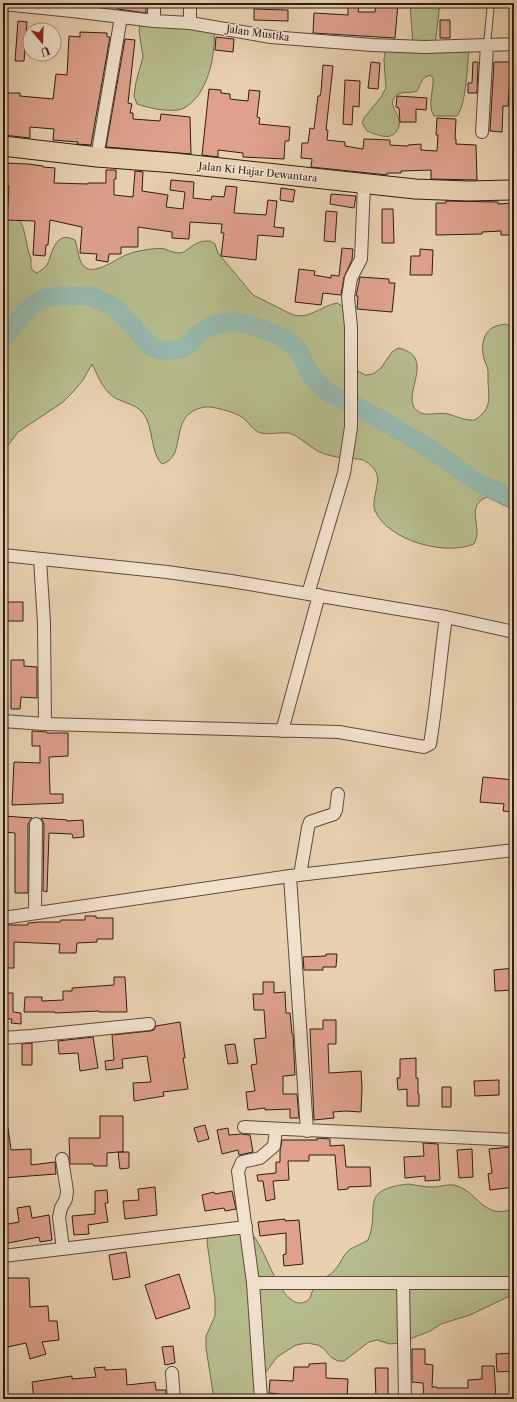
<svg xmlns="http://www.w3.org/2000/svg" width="517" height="1402" viewBox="0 0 517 1402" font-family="'Libre Caslon Text',serif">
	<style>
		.green { fill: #b6bc8c; stroke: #706c52 }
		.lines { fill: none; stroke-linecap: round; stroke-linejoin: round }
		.river { stroke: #97b7ab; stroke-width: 19 }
		.building { fill: #dfa18c; stroke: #2b1d17 }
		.service-casing { stroke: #5a4a3d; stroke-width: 8 }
		.minor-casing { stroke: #5a4a3d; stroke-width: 14 }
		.primary-casing { stroke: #2b1d17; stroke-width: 21 }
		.service { stroke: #f1e1cc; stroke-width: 6 }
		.minor { stroke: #f1e1cc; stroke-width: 12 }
		.primary { stroke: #e9d1b0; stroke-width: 19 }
		.labels { text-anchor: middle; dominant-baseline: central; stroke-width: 3; stroke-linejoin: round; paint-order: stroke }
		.street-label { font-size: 10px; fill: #2b1d17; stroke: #f1e1cc }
	</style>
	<rect width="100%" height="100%" fill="#e9d1b0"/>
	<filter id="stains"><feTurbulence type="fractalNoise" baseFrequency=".005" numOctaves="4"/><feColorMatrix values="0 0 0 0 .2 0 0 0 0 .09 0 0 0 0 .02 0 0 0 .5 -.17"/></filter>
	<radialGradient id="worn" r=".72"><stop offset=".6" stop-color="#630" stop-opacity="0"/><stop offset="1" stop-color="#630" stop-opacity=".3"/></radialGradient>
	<path class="green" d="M410 3H440L435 46H469C468 60 466 107 457 116H434C427 106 434 89 433 78L430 75C421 78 421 84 417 91 410 94 398 90 394 98 387 108 407 118 396 132 389 141 376 134 367 131L362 123 364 118 381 97 386 88 384 60 386 45 413 46Z
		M141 19 214 27C216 52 209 97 182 109 171 113 148 108 137 104L134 96 136 82 143 57 139 31Z
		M9 209C25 222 24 232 28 250 29 253 30 256 31 259 31 264 30 267 33 271L37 273C41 270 44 269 47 265 53 252 55 230 75 240 78 248 78 263 86 268 97 274 116 259 126 255 135 251 156 247 165 249 170 251 174 253 180 253 187 252 191 245 198 243 201 241 206 241 210 241L215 244 218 253 253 295 291 314C307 321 321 306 337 303L342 306 346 313 352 363 358 371 365 375 373 374 381 368 392 352 398 348C441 357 394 401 421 413 428 416 440 412 448 414 456 416 463 420 472 420 476 420 478 418 482 414 492 405 488 392 488 380 488 377 488 374 488 371 488 367 485 363 484 359 481 349 482 332 494 327 497 325 502 325 506 324L514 329V510L487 497C468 505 478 520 477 535 477 538 475 541 474 544 445 556 389 541 375 511 370 499 383 481 375 470 373 467 366 461 363 460 357 458 349 459 342 458 335 457 328 455 322 453 311 449 299 435 288 433 280 432 270 435 261 433 252 431 248 420 240 416 233 412 213 406 205 407 166 413 189 457 162 464 150 453 154 427 143 413 134 402 118 403 109 393 101 385 97 374 92 364L83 380 73 392 63 402 18 432 3 452V279L6 273 3 262V213Z
		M408 1184C416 1185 424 1187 433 1187 440 1187 447 1184 454 1185 479 1191 481 1220 514 1209V1294L470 1315 441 1324 430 1331 400 1343 390 1344 377 1340 369 1342 344 1361H338L332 1358 324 1349 318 1345 307 1343 296 1345 277 1357 261 1379 258 1399H214L206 1348V1336L215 1316V1299L207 1242 209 1231C217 1231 246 1231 251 1234 265 1243 280 1312 305 1302 312 1299 311 1292 314 1287 319 1280 327 1277 333 1272 340 1266 342 1256 349 1250 355 1246 362 1244 368 1240 381 1209 357 1190 408 1184Z"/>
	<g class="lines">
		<path class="river" d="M3 339 18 320 34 304 46 298 58 296H90L115 307 150 346 160 350 169 351 181 349 190 344 195 337 205 329 219 324 234 322 253 326 278 335 297 348 312 377 327 392 366 411 432 450 477 482 514 499"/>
	</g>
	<path class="building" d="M118 3H146V13L117 9Z
		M376 3H398L395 38 313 33 314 13 348 15V4L359 5 358 12H375Z
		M254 9 288 10V21L254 20Z
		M440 20H450V38H440Z
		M18 21 27 22 24 61H15Z
		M80 32 107 33V37H110L91 145 77 144 78 142 53 140 54 129 30 127V138L3 135V93H20V96L53 99 56 74 67 75 69 36 80 37Z
		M216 37 234 39 233 52 215 50Z
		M125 39 135 40 128 103 132 104 130 113H133V119L160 121 161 114 190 117 191 154 106 147Z
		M371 62 380 63 378 89 368 88Z
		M473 62H478L477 93H468V83H472Z
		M494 62H511L508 106H503L502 132 490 131Z
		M323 65 333 66 326 130H328L327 140 345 142V146L363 149 364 139 390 140V145L408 146V145L421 144V150L437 151 438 135H436L437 118 456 119 455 139H456V144L476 145 477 180 431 179V170L401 171V173H387V175L311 167 312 159 301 158 302 143H308L310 128 314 129 318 96H320L321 92Z
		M345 80 360 81 359 107 353 106 352 125 343 124Z
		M209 89 221 90V93L230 94V99L248 101 249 90 260 91 257 117 260 118 259 124 290 127 289 141H285L284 159 243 157V153L218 150V157L202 155Z
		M397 96 427 98 426 110 416 109V122H400L399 108 396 107Z
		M3 163 28 164 43 166V167L55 168 54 183 88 184V183H106V170H116V179H114V195L133 197 135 171 143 172 142 191 168 195 166 207 183 209 185 192 170 190 171 180 194 182 193 198 211 200 212 196 224 197 226 186 237 187 234 213 266 215 268 200 277 201 274 227 284 228 283 237 258 235 256 260 221 256 224 233H221L222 224 190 222 189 239 172 238V232L138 227V247H121V254H109L108 262 96 260 97 254 80 253 82 227 50 220 48 245H46L45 256 33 255 35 221 7 220 9 186H3Z
		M281 188 295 190 293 202 280 200Z
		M331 194 356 196 354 208 330 204Z
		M446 201 498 202V204L514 203V235H501V231L482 232V234L436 235V203H446Z
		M382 209H393L394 243H382Z
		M326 211 337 212 335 242 324 241Z
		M342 248 353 249 352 260 344 277 341 295 323 293 321 305 295 302 299 269 315 271 314 275 331 278V275L339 276Z
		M420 249 433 250 432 275H410L411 256H420Z
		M360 277 389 279V283H395L392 312 357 309 358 296H356Z
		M3 602H23V621H3Z
		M11 660H24V666L37 667V698L21 697 20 709H11Z
		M32 731 47 732V733H68V756L49 757 50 794H63V803L12 805 14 762 40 763V746H32Z
		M483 777 514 780V812L503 811 504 804 480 802Z
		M4 816 32 818 28 824V893H15V833L3 832Z
		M41 818 67 820V821L83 820 84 837 73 838 72 834 49 833 47 892 43 891 44 824Z
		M85 916H96V918H113V939H97V942L77 943 76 953H59L60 944 14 942V968H3L4 925H28V923L40 922H60L61 920H85Z
		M326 954H337L336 967H323V970H304L303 957 326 956Z
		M514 968V990L495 991 494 970Z
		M114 977H125L127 1012H99V1011L55 1013V1012H24L25 997H42V1001L63 1000V991H72V988L114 985Z
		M263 982H274V993L285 992 286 1013H290L292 1034H293L295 1075 283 1076V1094H297L299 1118H290V1109L265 1110V1108L248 1110 246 1092 255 1091 251 1065 257 1064 254 1039 266 1038 264 1010H254L253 994H263Z
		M3 993H13V1012L21 1013V1024L11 1023 12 1019H3Z
		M323 1020H336V1044H328L329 1073 361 1071 362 1088 361 1112 345 1111 333 1112 334 1118 314 1120 310 1029H323Z
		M180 1022 185 1058H183L188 1089 163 1092 164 1096 134 1101 133 1083 151 1082 147 1056 122 1059 123 1068 106 1070 105 1061 114 1060 112 1035 150 1031 154 1030 156 1026Z
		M93 1037 98 1068 80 1071 78 1053 59 1054 58 1041Z
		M32 1043V1065H22V1044Z
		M235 1044 238 1063 228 1064 225 1045Z
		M416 1058V1078H418V1094H419V1106H407V1089L398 1090 397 1078H400V1059Z
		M499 1080V1095L475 1096 474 1081Z
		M442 1087H451V1107H442Z
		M100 1116H123V1152H118H129V1168L120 1169 118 1152 107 1153V1166H94L93 1164H70L69 1138H100Z
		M205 1125 209 1139 198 1142 194 1128Z
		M3 1128H8L11 1150 31 1149V1165L55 1162 56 1174 3 1178Z
		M228 1128 229 1135 241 1134 250 1135 253 1152 239 1155 238 1150 222 1154 217 1130Z
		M317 1138 330 1139V1146L344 1145 346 1167H370L371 1186 348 1187V1189L338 1190 335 1155H309V1161H288L289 1180 273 1181 275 1199 266 1201 263 1181H258L257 1175 276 1173V1162H280V1151L282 1140H317Z
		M423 1143 438 1144 440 1180 425 1181V1176L405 1178 404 1157 424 1156Z
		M511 1147V1152L514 1151V1187L490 1190 488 1174 492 1173 489 1149Z
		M472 1149 473 1177 459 1178 457 1150Z
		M155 1187 157 1215 125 1219 123 1201 139 1200 138 1189Z
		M107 1190 108 1203H105L108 1222 88 1225 89 1234 74 1235 72 1216 95 1214V1191Z
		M232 1191 236 1209 225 1211 224 1208 205 1211 202 1195 214 1192 215 1194Z
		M30 1206 32 1218 49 1215 52 1240 40 1242 39 1237 3 1244V1225L19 1222 17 1208Z
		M285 1219V1221L299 1220 303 1264 284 1266 283 1255 286 1254V1233L260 1236 258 1222Z
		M126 1252 130 1277 113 1280 109 1255Z
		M179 1274 190 1308 156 1319 145 1285Z
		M3 1278H29L30 1307 48 1306 49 1321H57L59 1340 42 1342 46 1354 30 1359 26 1343 3 1348Z
		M173 1346 175 1363 165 1365 162 1347Z
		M412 1349H425V1364L433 1365 432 1387H437V1388H468V1380L482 1379V1366H494L496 1399H424L423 1383 412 1382Z
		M514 1353V1371L497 1372 496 1354Z
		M326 1363V1378L348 1379 347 1399H278L279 1394 269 1393 270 1380 293 1381 294 1367H309V1364Z
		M105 1367V1370L126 1369 127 1385 155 1382 156 1390H166V1399H34L32 1382 72 1376V1379L96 1377 94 1368Z
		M375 1368H388V1399H376Z"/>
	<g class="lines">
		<g class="service-casing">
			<path id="service" d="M487 45 491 3"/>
		</g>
		<g class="minor-casing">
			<path id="minor" d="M3 4 72 11 154 21 190 23 271 37 372 45 425 47 514 44
				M154 21V3
				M190 23V3
				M482 132 487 45
				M97 157 121 17
				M3 555 167 572 231 581 446 617 514 632
				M40 559 44 623 45 724
				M308 594 344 473 351 427V327L348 297 351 278 361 259 364 184
				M3 721 45 724 339 732 424 747 430 744C437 702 440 659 446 617
				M282 731 319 595
				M300 875 308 828 310 822 334 814 336 810 338 794
				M290 876 307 1131
				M35 913 36 824
				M3 918 290 876 514 850
				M3 1038 31 1036 149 1024
				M244 1127 514 1140
				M62 1159 67 1191 66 1199 61 1208 59 1217 63 1249
				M3 1256 246 1227
				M253 1283H514
				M403 1283 405 1399
				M172 1373 174 1399
				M261 1399 253 1283 238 1171 242 1162 260 1158 274 1146 276 1129"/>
		</g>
		<g class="primary-casing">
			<path id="primary" d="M3 146 97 157 175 163 415 189 468 191 514 190"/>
		</g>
		<use href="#service" class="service"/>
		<use href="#minor" class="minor"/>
		<use href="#primary" class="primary"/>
	</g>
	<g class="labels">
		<g class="street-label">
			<text transform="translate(258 33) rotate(8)">Jalan Mustika</text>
			<text transform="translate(258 172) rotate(6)">Jalan Ki Hajar Dewantara</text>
		</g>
	</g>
	<rect width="517" height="1402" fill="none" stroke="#e9d1b0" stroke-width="16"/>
	<rect x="4" y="4" width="509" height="1394" fill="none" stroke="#2b1d17" stroke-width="2"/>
	<rect x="8" y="8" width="501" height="1386" fill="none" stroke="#2b1d17"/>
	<g transform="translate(42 42) rotate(161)"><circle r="19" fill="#f1e1cc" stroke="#a29384"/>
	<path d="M0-3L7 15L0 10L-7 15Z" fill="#8f2418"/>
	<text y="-6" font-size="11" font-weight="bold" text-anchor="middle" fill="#2b1d17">U</text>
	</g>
	<rect width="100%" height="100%" filter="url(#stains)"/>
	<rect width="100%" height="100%" fill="url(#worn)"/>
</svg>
